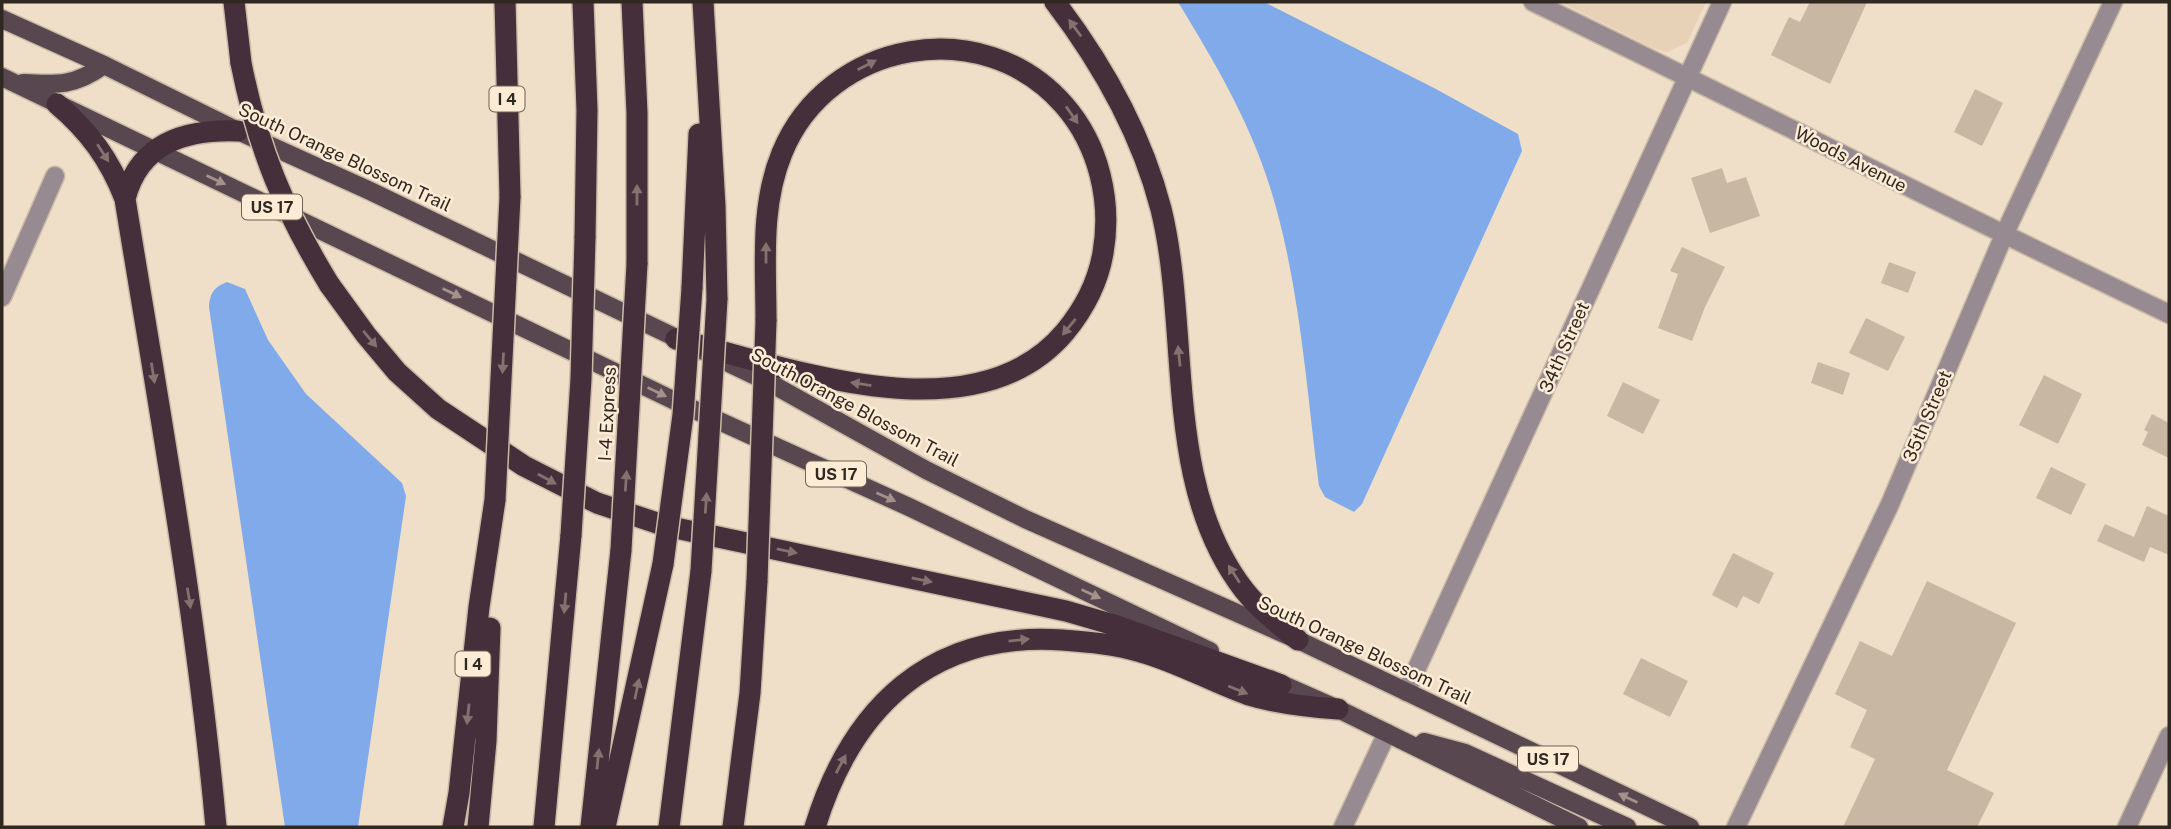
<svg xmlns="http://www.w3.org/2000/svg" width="2171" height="829" viewBox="0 0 2171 829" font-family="'Public Sans',sans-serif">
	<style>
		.built { fill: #e8d2b7 }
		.water { fill: #80aae9 }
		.building { fill: #c8b7a2 }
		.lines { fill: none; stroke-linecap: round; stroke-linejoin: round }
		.street-casing { stroke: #c9baa7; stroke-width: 21 }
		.primary-casing { stroke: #c9baa7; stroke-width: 21 }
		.highway-casing { stroke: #c9baa7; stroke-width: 24 }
		.street { stroke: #978b91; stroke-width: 18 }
		.primary { stroke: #594750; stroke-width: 18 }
		.highway { stroke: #442f3a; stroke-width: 21 }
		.highway-bridge-casing { stroke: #c9baa7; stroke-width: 24; stroke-linecap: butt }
		.highway-bridge { stroke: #442f3a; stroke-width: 21 }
		.oneway { fill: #847170 }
		.oneway2 { fill: #a2918c }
		.labels { text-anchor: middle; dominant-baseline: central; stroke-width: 5; stroke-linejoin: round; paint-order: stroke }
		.shield { fill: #fcebd5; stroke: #6d6357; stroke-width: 2 }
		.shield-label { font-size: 16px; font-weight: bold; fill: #302921 }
		.street-label { font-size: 18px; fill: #302921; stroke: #fcebd5 }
	</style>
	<rect width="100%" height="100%" fill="#efdec8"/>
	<path class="built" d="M1560 2H1706L1687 43 1667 52 1653 48Z"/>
	<path class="water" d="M1178 2H1264L1434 88 1518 134 1522 151 1362 504 1354 512 1325 497 1319 486C1306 386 1300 283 1270 187 1249 120 1214 61 1178 2Z
		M227 282 245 289 268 340 306 394 402 483 406 496 358 827H285L209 307C210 293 214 287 227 282Z"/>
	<path class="building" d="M1810 2H1867L1830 84 1771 55 1789 17 1800 22Z
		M1975 89 2003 103 1982 146 1954 132Z
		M1722 168 1727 183 1746 177 1760 216 1710 233 1691 178Z
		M1682 247 1725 267 1705 307 1692 341 1658 328 1678 274 1670 271Z
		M1889 262 1916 272 1908 293 1881 283Z
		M1866 318 1905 337 1888 371 1849 353Z
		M1818 362 1850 373 1843 395 1811 383Z
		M2044 375 2082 394 2058 444 2019 425Z
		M1623 382 1660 400 1643 434 1607 416Z
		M2152 414 2169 423V458L2142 445 2148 432 2144 430Z
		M2051 467 2086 484 2071 515 2036 498Z
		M2147 506 2169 516V555L2150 547 2144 562 2097 541 2105 524 2134 537Z
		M1733 553 1774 573 1759 604 1743 596 1737 608 1712 595Z
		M1927 581 2016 623 1947 770 1994 793 1977 827H1843L1875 759 1850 747 1867 710 1835 694 1860 641 1892 656Z
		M1641 658 1688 681 1670 717 1623 694Z"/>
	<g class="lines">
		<g class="street-casing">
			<path id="street" d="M1533 2C1745 104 1956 213 2169 314
				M2 297 55 176
				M1406 692 1722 2
				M1343 827 1387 733
				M1736 827 1890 504 2004 235 2113 2
				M2127 827 2169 736"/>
		</g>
		<g class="primary-casing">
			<path id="primary" d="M2 19 104 65 238 131 368 190 770 383 926 470 1025 519 1298 640 1690 827
				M2 77 675 401 909 507 1210 651
				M23 83C58 85 75 86 104 65
				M1270 679 1338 709 1579 827
				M1424 742 1465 753 1627 827"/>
		</g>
		<g class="highway-casing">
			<path id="highway" d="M234 2 241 63
				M505 2 510 197
				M583 2 587 110 585 238
				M632 2 637 113V264
				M703 2 715 206 717 299
				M1055 2C1103 65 1141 132 1161 209 1191 331 1162 484 1244 590 1259 609 1279 625 1298 640
				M57 104C89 131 110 160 125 199 159 408 197 617 216 827
				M125 199C139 143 186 129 238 131
				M329 284 366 335 397 372 438 409 524 466 597 503 666 526 1066 611 1114 625 1281 685
				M692 288 699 134
				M676 339C789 368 975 439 1065 332 1084 309 1098 282 1103 253 1112 201 1099 145 1064 105 983 12 828 40 782 153 760 206 766 265 766 321
				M453 827 459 793 479 607 495 500
				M478 827 486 741 490 628
				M544 827 571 535
				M591 827 621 550
				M605 827 663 564
				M669 827 701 571
				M733 827 750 693 757 581
				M815 827C852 707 931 631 1062 640 1089 642 1115 644 1141 652 1178 662 1212 682 1249 695 1278 704 1308 707 1338 709"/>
		</g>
		<use href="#street" class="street"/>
		<use href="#primary" class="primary"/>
		<use href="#highway" class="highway"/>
		<g class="highway-bridge-casing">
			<path id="highway-bridge" d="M241 63C258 149 284 210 329 284
				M495 500 510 197
				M571 535 581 379 585 238
				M621 550 637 264
				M663 564 683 415 692 288
				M701 571 717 299
				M757 581 766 321"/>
		</g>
		<use href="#highway-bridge" class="highway-bridge"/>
	</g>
	<defs><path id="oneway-solid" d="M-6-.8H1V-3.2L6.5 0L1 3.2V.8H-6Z" transform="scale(1.75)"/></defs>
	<g class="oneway">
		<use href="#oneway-solid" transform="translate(1075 28) rotate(-126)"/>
		<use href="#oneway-solid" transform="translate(867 65) rotate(-27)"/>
		<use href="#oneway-solid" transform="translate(1072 115) rotate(55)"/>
		<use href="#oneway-solid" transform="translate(103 153) rotate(57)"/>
		<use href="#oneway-solid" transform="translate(637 195) rotate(-90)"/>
		<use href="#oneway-solid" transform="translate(766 253) rotate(-90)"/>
		<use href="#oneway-solid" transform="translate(1069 327) rotate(129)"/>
		<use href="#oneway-solid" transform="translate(370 339) rotate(50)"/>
		<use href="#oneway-solid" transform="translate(1179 356) rotate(-96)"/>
		<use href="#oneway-solid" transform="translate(503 363) rotate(93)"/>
		<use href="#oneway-solid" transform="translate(153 373) rotate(81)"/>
		<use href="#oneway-solid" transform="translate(861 384) rotate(-171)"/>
		<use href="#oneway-solid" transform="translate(547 479) rotate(29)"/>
		<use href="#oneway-solid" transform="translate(626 481) rotate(-86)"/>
		<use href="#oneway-solid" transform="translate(706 503) rotate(-86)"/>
		<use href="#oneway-solid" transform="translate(787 551) rotate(12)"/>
		<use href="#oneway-solid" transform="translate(1234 574) rotate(-123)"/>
		<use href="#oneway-solid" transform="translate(922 580) rotate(12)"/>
		<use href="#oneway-solid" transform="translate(189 598) rotate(81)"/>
		<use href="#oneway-solid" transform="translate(565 603) rotate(95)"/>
		<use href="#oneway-solid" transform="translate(1019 640) rotate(-6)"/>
		<use href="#oneway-solid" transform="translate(637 689) rotate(-78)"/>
		<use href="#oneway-solid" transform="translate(1238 690) rotate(22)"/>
		<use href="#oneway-solid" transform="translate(468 714) rotate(96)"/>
		<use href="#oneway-solid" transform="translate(598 759) rotate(-84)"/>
		<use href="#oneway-solid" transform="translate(841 764) rotate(-62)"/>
	</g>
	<g class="oneway2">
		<use href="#oneway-solid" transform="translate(216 180) rotate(25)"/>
		<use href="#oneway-solid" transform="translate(452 293) rotate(26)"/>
		<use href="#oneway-solid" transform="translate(657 392) rotate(26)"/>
		<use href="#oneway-solid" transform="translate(886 497) rotate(24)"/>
		<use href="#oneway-solid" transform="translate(1091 594) rotate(25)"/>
		<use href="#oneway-solid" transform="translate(1628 798) rotate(-154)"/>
	</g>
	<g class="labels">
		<g class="shield">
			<rect x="489.5" y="86.5" width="35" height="25" rx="5"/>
			<rect x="242" y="194.5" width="60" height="25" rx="5"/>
			<rect x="806" y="461.5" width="60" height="25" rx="5"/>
			<rect x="455.5" y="651.5" width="35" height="25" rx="5"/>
			<rect x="1518" y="746.5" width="60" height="25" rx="5"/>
		</g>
		<g class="shield-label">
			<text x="507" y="99">I 4</text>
			<text x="272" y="207">US 17</text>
			<text x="836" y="474">US 17</text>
			<text x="473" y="664">I 4</text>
			<text x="1548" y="759">US 17</text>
		</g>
		<g class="street-label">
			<text transform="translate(345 157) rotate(25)">South Orange Blossom Trail</text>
			<text transform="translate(1851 159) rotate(27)">Woods Avenue</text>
			<text transform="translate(1564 347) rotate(-66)">34th Street</text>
			<text transform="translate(855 407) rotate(28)">South Orange Blossom Trail</text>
			<text transform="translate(607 414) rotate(-87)">I-4 Express</text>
			<text transform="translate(1927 416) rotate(-67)">35th Street</text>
			<text transform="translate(1365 650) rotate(25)">South Orange Blossom Trail</text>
		</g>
	</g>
	<rect width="2171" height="829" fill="none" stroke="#302921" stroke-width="7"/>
</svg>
